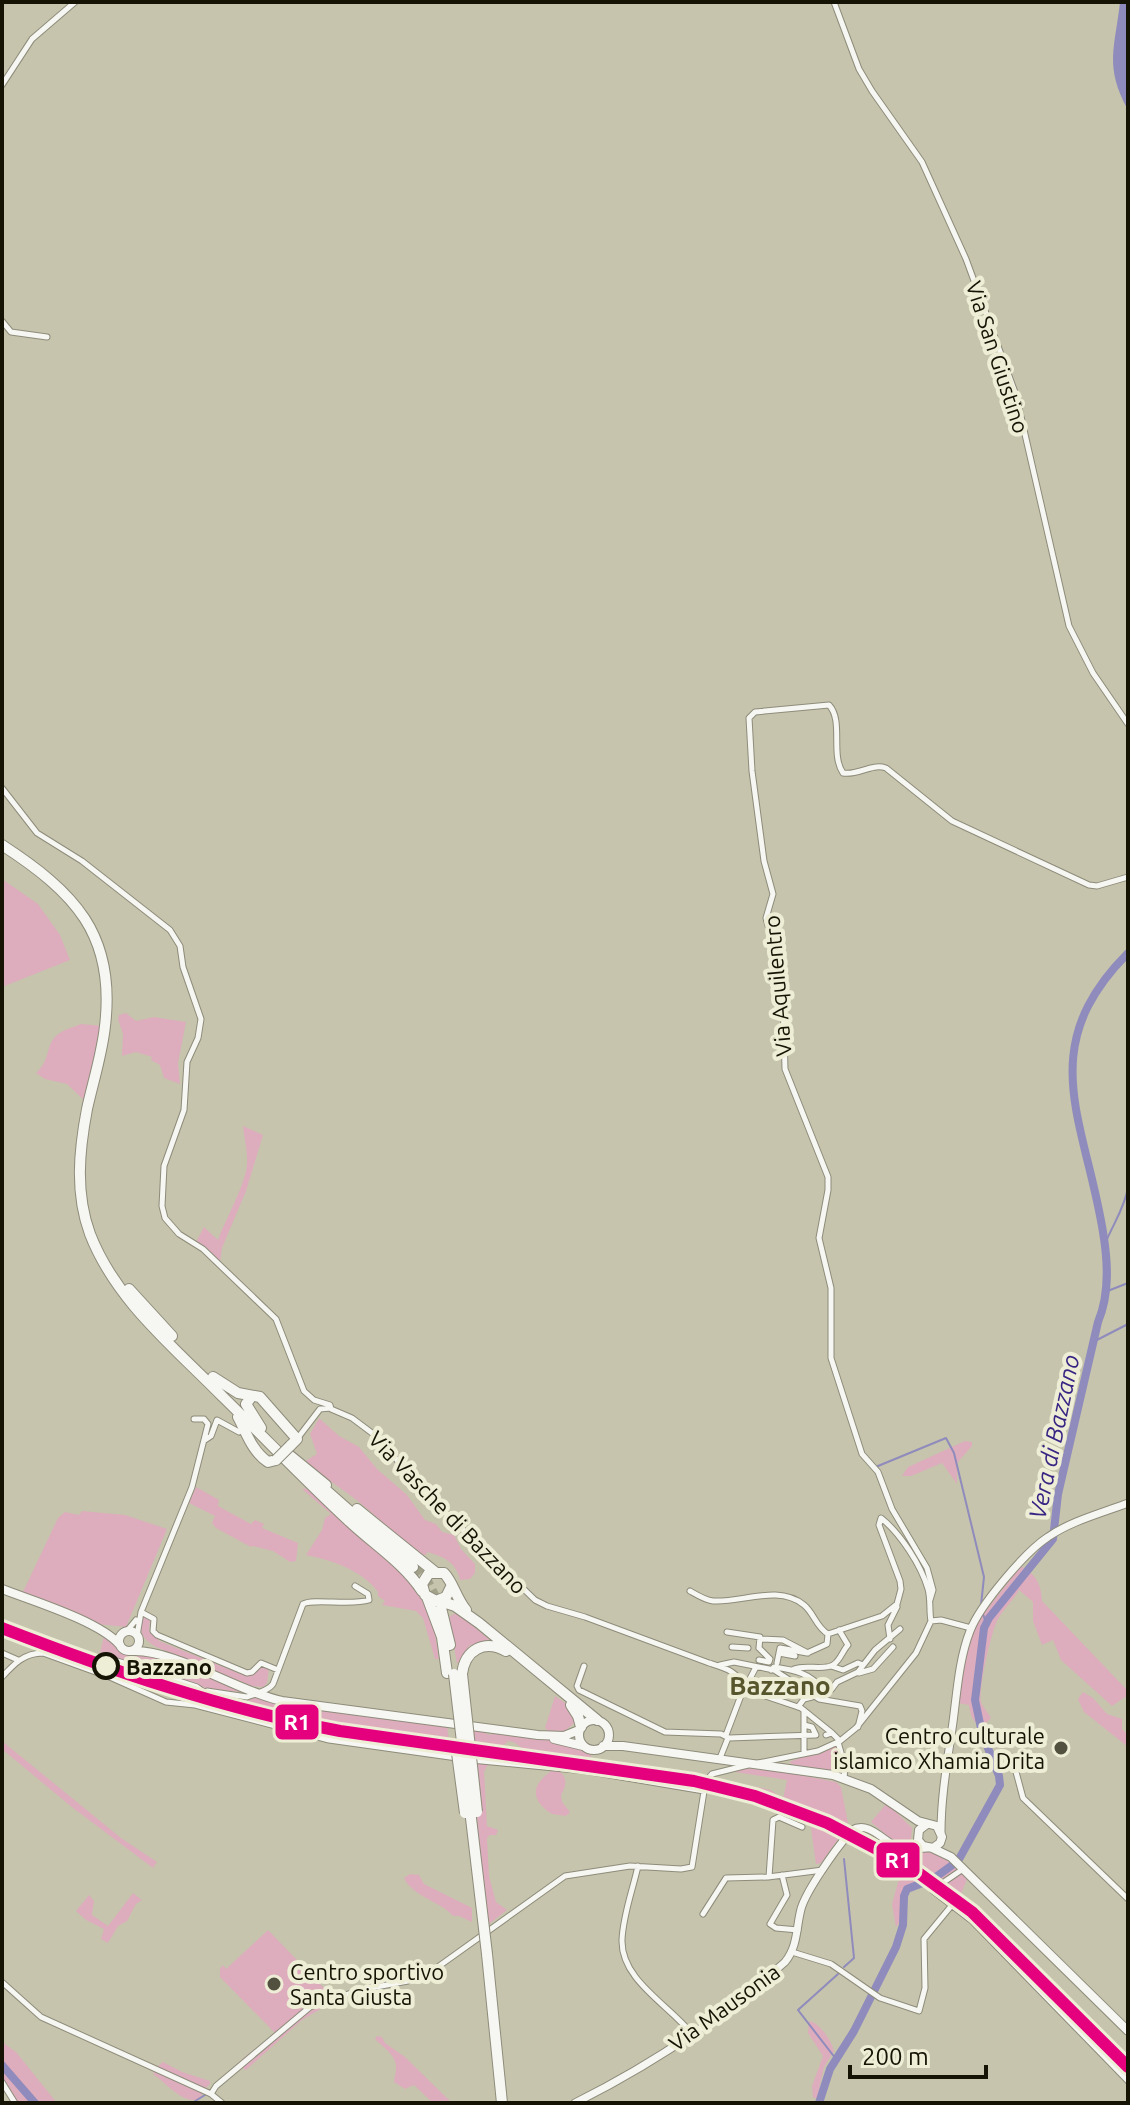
<svg xmlns="http://www.w3.org/2000/svg" width="1130" height="2105" viewBox="0 0 1130 2105" font-family="Ubuntu,sans-serif">
	<style>
		.green { fill: #ddadbd }
		.water { fill: #8f8bbc }
		.lines { fill: none; stroke-linecap: round; stroke-linejoin: round }
		.stream { stroke: #8f8bbc; stroke-width: 2 }
		.river { stroke: #8f8bbc; stroke-width: 8 }
		.highway-tunnel { stroke: #a2a18a; stroke-width: 10; stroke-dasharray: 10 5; stroke-linecap: butt }
		.street-casing { stroke: #8e8c7a; stroke-width: 7 }
		.secondary-casing { stroke: #8e8c7a; stroke-width: 9 }
		.primary-casing { stroke: #8e8c7a; stroke-width: 10 }
		.highway-casing { stroke: #8e8c7a; stroke-width: 12 }
		.street { stroke: #f6f6f3; stroke-width: 5 }
		.secondary { stroke: #f6f6f3; stroke-width: 7 }
		.primary { stroke: #f6f6f3; stroke-width: 8 }
		.highway { stroke: #f6f6f3; stroke-width: 10 }
		.highway-bridge-casing { stroke: #8e8c7a; stroke-width: 12; stroke-linecap: butt }
		.highway-bridge { stroke: #f6f6f3; stroke-width: 10 }
		.rail-1-casing { stroke: #eeedd6; stroke-width: 18 }
		.rail-1 { stroke: #e5007d; stroke-width: 12 }
		.stop-dot { fill: #eeedd6; stroke: #141304; stroke-width: 4 }
		.poi-dot { fill: #52513f; stroke: #eeedd6; stroke-width: 3 }
		.labels { text-anchor: middle; dominant-baseline: central; stroke-width: 8; stroke-linejoin: round; paint-order: stroke }
		.street-label { font-size: 22px; fill: #141304; stroke: #eeedd6 }
		.stop-label { font-size: 22px; font-weight: bold; fill: #141304; stroke: #eeedd6; text-anchor: start }
		.poi-label { font-size: 22px; fill: #141304; stroke: #eeedd6; text-anchor: end }
		.water-label { font-size: 24px; font-style: italic; fill: #382483; stroke: #eeedd6 }
		.quarter-label { font-size: 26px; font-weight: bold; fill: #57552c; stroke: #eeedd6 }
		.line-badge { stroke: #eeedd6; stroke-width: 3 }
		.badge-label { font-size: 22px; text-anchor: middle; font-weight: bold; fill: #fff }
	</style>
	<rect width="100%" height="100%" fill="#c6c4ac"/>
	<path class="green" d="M2 879 38 904 60 935 70 960 2 987Z
		M126 1013 136 1021 154 1017 186 1022 178 1063 180 1084 164 1078 160 1065 151 1060 152 1057 136 1052 122 1056 123 1034 118 1019 119 1015Z
		M81 1024 103 1026 86 1102 67 1084 45 1079 36 1073C51 1060 45 1045 57 1035 64 1029 74 1027 81 1024Z
		M243 1126 263 1135 246 1191 222 1248 220 1263 196 1242 204 1227 218 1240C225 1220 246 1184 247 1164 248 1152 244 1138 243 1126Z
		M319 1418 339 1436 359 1447 377 1469 407 1495 425 1520 436 1524 442 1532 454 1535 461 1549 475 1564V1573L470 1579 460 1580C456 1562 444 1557 428 1552L425 1555 418 1553 358 1501 304 1462 317 1454 310 1434Z
		M965 1441 972 1442V1446L957 1463V1484L942 1463 911 1476H902L908 1467Z
		M196 1487 219 1500 218 1506 251 1524 255 1520 264 1524 262 1528 298 1543 296 1561 290 1562 273 1551 253 1546 251 1547 216 1528 212 1523 215 1516 189 1503Z
		M310 1488 415 1584 433 1622 439 1659H435L423 1618 416 1611 382 1605 385 1601 378 1596V1592C363 1571 332 1560 306 1555L322 1530 325 1518 331 1514 302 1489Z
		M82 1511 125 1515 167 1529 126 1627 97 1624 22 1594 58 1518 65 1512 79 1515Z
		M1021 1566C1036 1575 1041 1583 1042 1601L1128 1691V1695L1112 1706 1061 1660 1053 1640 1042 1645 1033 1621V1602L1019 1590C1013 1601 1003 1609 997 1621 991 1633 978 1690 981 1702 983 1707 988 1713 991 1718L983 1726C972 1722 971 1717 969 1705L958 1703 965 1656 973 1627Z
		M457 1612 492 1642 470 1645 457 1664 449 1617Z
		M142 1616 150 1620 149 1631 159 1638V1641L241 1674 251 1675 262 1665 269 1668 267 1683 263 1687 252 1686 156 1647C141 1638 139 1632 142 1616Z
		M104 1636C113 1640 114 1649 122 1652 129 1655 134 1651 141 1652 171 1656 219 1681 248 1693L206 1688 100 1653Z
		M160 1677 207 1692 255 1695 447 1724 449 1743 282 1717 149 1680Z
		M1083 1692 1093 1698 1107 1714 1122 1719V1729L1128 1735V1747L1084 1712 1078 1699Z
		M555 1696 571 1707 575 1722 565 1731H548L545 1728Z
		M472 1728 490 1735C510 1723 570 1743 591 1755V1758C584 1761 532 1755 526 1751 518 1746 518 1743 509 1741L497 1749 472 1747Z
		M2 1741 121 1838 157 1862 153 1868 73 1808 3 1750Z
		M837 1745 843 1773 793 1765 789 1762Z
		M473 1760 492 1764 487 1766 484 1772 487 1826 498 1830 496 1835H490L487 1838 489 1876 496 1902 507 1910 489 1924 481 1871Z
		M760 1767 836 1782 841 1787 848 1823 844 1827 784 1803 738 1788 750 1790 752 1786 771 1790 783 1799 787 1780 729 1771Z
		M555 1769C567 1774 568 1784 561 1795L562 1802 570 1812 566 1816 552 1814C528 1799 532 1782 555 1769Z
		M887 1803 912 1828 911 1839 906 1843 891 1839 871 1822Z
		M810 1821 841 1835 821 1863 816 1864Z
		M855 1839 908 1869 921 1880 920 1886 910 1885C900 1898 907 1915 896 1927L892 1904 901 1872 853 1844 851 1848Z
		M885 1843 941 1854 967 1879 959 1899 883 1848Z
		M410 1874 419 1875 424 1884 472 1908V1922L459 1916H453C440 1901 413 1897 404 1878Z
		M133 1893 142 1900 136 1904 127 1921 118 1926 108 1943 101 1939 104 1929 86 1920 76 1911 89 1895 94 1901 92 1915 108 1926Z
		M268 1930 324 1988H329L334 2001 302 2020 246 2070 242 2068 241 2060 275 2033 220 1977V1969L223 1965 226 1969Z
		M809 2021C820 2023 831 2040 834 2051L824 2067 817 2098H813L812 2086 823 2056 808 2033Z
		M377 2036 382 2037 385 2043 405 2057 452 2103H433L414 2085 405 2089 394 2082C394 2078 396 2073 396 2068 397 2056 383 2047 375 2039Z
		M2 2042 16 2052 57 2103H11L2 2086Z
		M163 2062 182 2072 210 2081V2084C204 2088 204 2095 198 2099 184 2105 165 2082 154 2075L153 2070Z"/>
	<path class="water" d="M1120 2H1128V110C1104 66 1115 48 1120 2Z"/>
	<g class="lines">
		<path class="stream" d="M1105 1244C1113 1224 1124 1209 1128 1188
			M1105 1292 1128 1283
			M1093 1342 1128 1324
			M878 1466 946 1438 954 1453 984 1577 981 1605
			M983 1614 986 1623
			M844 1859 854 1958 844 1967
			M836 2059 798 2010 838 1974
			M192 2103 205 2095"/>
		<path class="river" d="M2 2065 35 2103
			M819 2103 830 2069 854 2031 896 1947 903 1925 904 1896 907 1889 933 1879 958 1861 1000 1785 999 1776 982 1733 975 1700 984 1628 989 1618 1053 1539 1058 1494 1098 1322C1110 1294 1108 1262 1103 1232 1085 1120 1033 1048 1128 953"/>
		<path class="highway-tunnel" d="M413 1567 428 1583 439 1605"/>
		<g class="street-casing">
			<path id="street" d="M834 2 859 69 872 91 922 162 966 259 1016 395 1069 626 1093 673 1128 724
				M2 85 32 39 75 2
				M2 321 11 332 47 337
				M2 788 37 833 82 861 170 930 180 946 183 967 201 1019 198 1038 187 1062 184 1110 164 1166 162 1206 165 1218 179 1234 203 1249 276 1319 304 1391 314 1400 330 1405 331 1409 352 1418 380 1439 417 1485 535 1600 547 1606 585 1617 709 1663C725 1668 738 1671 745 1689L801 1708 832 1733
				M297 1439 320 1409 331 1408
				M205 1440 211 1436 217 1420 239 1432
				M690 1591C697 1595 705 1600 713 1601 742 1603 778 1584 804 1605 814 1613 816 1627 828 1634
				M930 1600 933 1590 927 1568 892 1509 878 1472 862 1454 831 1358V1288L819 1238 828 1190V1177L785 1069 783 996 779 967 766 918 773 894 764 861 752 771 749 718 755 712 829 705C844 721 830 754 843 773 858 776 871 763 886 768L952 821 1089 885 1097 886 1128 877
				M141 1612 154 1619 153 1631 157 1635 247 1673 252 1672 261 1663 278 1670
				M931 1621 941 1620 971 1628
				M126 1632 136 1620
				M727 1632 760 1637 759 1648
				M828 1634 882 1616 897 1604 901 1589 900 1581 879 1525 881 1518C900 1533 921 1565 928 1589 931 1600 929 1611 931 1621
				M137 1636 141 1612 192 1487 208 1424 204 1419H194
				M761 1639 783 1640 808 1653
				M890 1639 888 1625 897 1607
				M732 1647 748 1648
				M2 1653 18 1660
				M779 1653 795 1656
				M111 1659 197 1687 204 1692
				M759 1660 769 1662 770 1659 759 1648
				M777 1663 780 1648 807 1653 827 1644 828 1634
				M720 1665 734 1662 774 1670 819 1699 860 1706 862 1711 858 1727
				M584 1666 577 1686 579 1690 665 1732 721 1734 729 1738 816 1735 812 1727 804 1725
				M831 1666 843 1670 858 1663 863 1665
				M794 1669C806 1664 822 1671 833 1665 840 1661 843 1650 848 1645L839 1630
				M771 1670 774 1667C793 1670 809 1672 822 1689
				M859 1673 873 1669 893 1647
				M2 1677C14 1664 24 1653 43 1653L112 1678 166 1702 195 1705 329 1740 457 1758
				M773 1689 783 1691 791 1682
				M822 1689 831 1690 837 1682 858 1672 875 1650 900 1629
				M199 1696 207 1691 247 1697C255 1694 268 1691 273 1684L303 1604C313 1598 351 1606 369 1600L368 1594 355 1586
				M798 1707 804 1699 812 1697
				M726 1735 740 1698 756 1667
				M840 1741 856 1728 916 1653 931 1621
				M838 1742 845 1767 844 1778
				M804 1754V1712
				M1012 1757 1023 1798 1128 1899
				M720 1758 728 1738
				M471 1760 585 1771 704 1791
				M758 1763 818 1751 840 1741 832 1733 826 1735
				M706 1781 712 1774 748 1765
				M638 1866C633 1889 623 1915 622 1940 621 1980 669 2005 691 2033
				M782 1875 787 1895 770 1924 776 1928 798 1930
				M769 1877 773 1820 779 1817 802 1827
				M941 1884 963 1869
				M933 1891 972 1921 1128 2081
				M703 1914 726 1878 768 1877 823 1870
				M792 1952 831 1964 880 1998 919 2011 925 1988 924 1939 952 1905
				M2 1982 41 2017 211 2094 222 2103
				M2 2082 15 2103
				M211 2094 216 2086 310 2007 360 1990 408 1981 428 1974 565 1876 630 1866 681 1869 692 1867 705 1785"/>
		</g>
		<g class="secondary-casing">
			<path id="secondary" d="M852 1830C870 1820 884 1843 900 1848 908 1851 918 1848 927 1848
				M941 1832C941 1795 948 1758 953 1722 957 1692 959 1659 970 1631 980 1605 1025 1552 1048 1537 1071 1521 1102 1513 1128 1503
				M575 2103C649 2066 723 2017 785 1962 798 1946 796 1928 801 1909 806 1891 835 1850 848 1835"/>
		</g>
		<g class="primary-casing">
			<path id="primary" d="M2 1589C33 1601 99 1621 120 1645
				M119 1641a10 10 0 1 1 20 0a10 10 0 1 1-20 0Z
				M132 1651C175 1649 236 1691 282 1701L538 1735 564 1736 579 1730
				M579 1735a15 15 0 1 1 30 0a15 15 0 1 1-30 0Z
				M554 1739 583 1746
				M603 1746H623L833 1775 871 1789 918 1821 937 1826 942 1837 940 1843 933 1848 923 1846 918 1840 919 1830 927 1824
				M932 1848 951 1857 1128 2031"/>
		</g>
		<g class="highway-casing">
			<path id="highway" d="M2 845C74 892 116 934 105 1026 102 1054 93 1082 87 1109 79 1151 75 1193 90 1234 116 1301 174 1347 223 1397 265 1438 305 1480 348 1520 372 1543 404 1563 422 1591
				M129 1289 172 1336
				M213 1377 238 1393 260 1397 297 1439 290 1446
				M252 1396 246 1404 261 1428
				M238 1417C247 1434 252 1451 268 1462L276 1460
				M288 1454 326 1485
				M319 1484 413 1567
				M357 1509 435 1572
				M451 1587 446 1597 436 1601 425 1595 422 1584 429 1573H444C453 1582 456 1598 466 1610
				M427 1597 442 1637 447 1673
				M440 1601 455 1606 479 1623 597 1720
				M441 1608 450 1645
				M462 1674C465 1650 484 1639 506 1651
				M571 1705 578 1716 581 1727
				M487 1954 502 2103"/>
		</g>
		<use href="#street" class="street"/>
		<use href="#secondary" class="secondary"/>
		<use href="#primary" class="primary"/>
		<use href="#highway" class="highway"/>
		<g class="highway-bridge-casing">
			<path id="highway-bridge" d="M276 1460 290 1446
				M454 1674 487 1954
				M462 1674 477 1812
				M457 1753 465 1813"/>
		</g>
		<use href="#highway-bridge" class="highway-bridge"/>
		<g class="rail-1-casing">
			<path id="rail-1" d="M2 1628C113 1671 223 1709 340 1731L694 1781 755 1796 827 1823 909 1866 972 1912 1128 2067"/>
		</g>
		<use href="#rail-1" class="rail-1"/>
	</g>
	<circle class="stop-dot" cx="106" cy="1666" r="12"/>
	<g class="poi-dot">
		<circle cx="1061" cy="1748" r="8"/>
		<circle cx="274" cy="1984" r="8"/>
	</g>
	<g class="labels">
		<g class="street-label">
			<text transform="translate(998 357) rotate(72)">Via San Giustino</text>
			<text transform="translate(777 986) rotate(-95)">Via Aquilentro</text>
			<text transform="translate(448 1512) rotate(46)">Via Vasche di Bazzano</text>
			<text transform="translate(724 2007) rotate(-36)">Via Mausonia</text>
		</g>
		<g class="stop-label">
			<text x="126" y="1666">Bazzano</text>
		</g>
		<g class="poi-label">
			<text x="1045" y="1735">Centro culturale<tspan x="1045" dy="25">islamico Xhamia Drita</tspan></text>
			<text x="290" y="1971" text-anchor="start">Centro sportivo<tspan x="290" dy="25">Santa Giusta</tspan></text>
		</g>
		<g class="water-label">
			<text transform="translate(1054 1437) rotate(-78)">Vera di Bazzano</text>
		</g>
		<g class="quarter-label">
			<text x="780" y="1685">Bazzano</text>
		</g>
	</g>
	<g class="line-badge">
		<rect x="274" y="1703" width="46" height="38" rx="8" fill="#e5007d"/>
		<rect x="875" y="1841" width="46" height="38" rx="8" fill="#e5007d"/>
	</g>
	<g class="badge-label">
		<text x="297" y="1730">R1</text>
		<text x="898" y="1868">R1</text>
	</g>
	<rect width="1130" height="2105" fill="none" stroke="#141304" stroke-width="8"/>
	<path d="M850 2065v12h136v-12" fill="none" stroke="#141304" stroke-width="4"/>
	<text x="862" y="2065" font-size="24" fill="#141304" stroke="#eeedd6" stroke-width="6" paint-order="stroke">200 m</text>
</svg>
